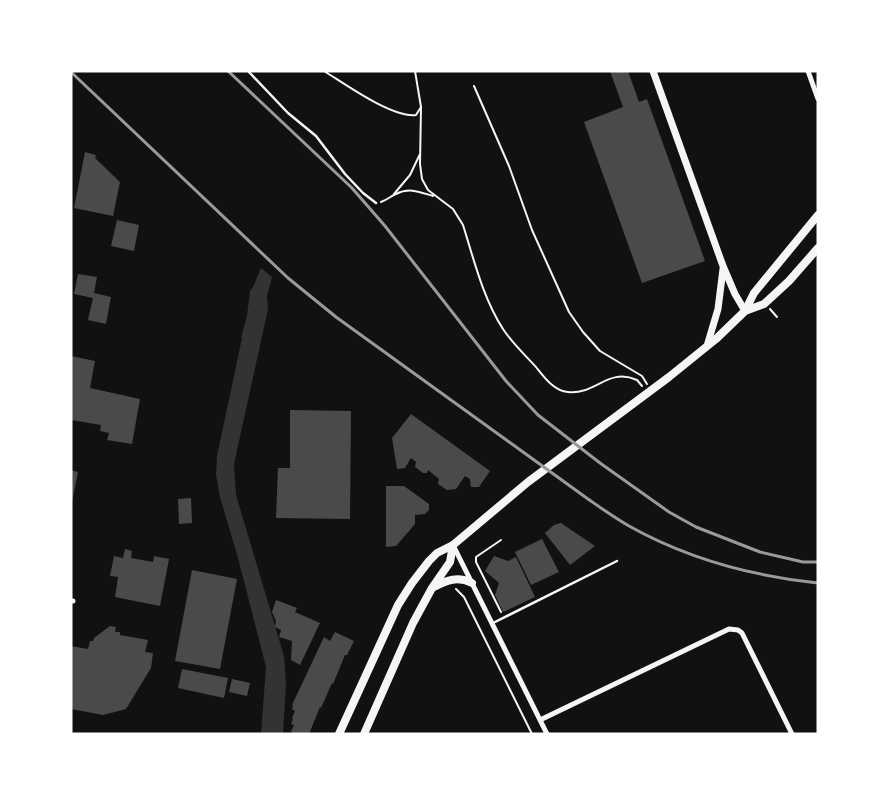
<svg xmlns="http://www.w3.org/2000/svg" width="889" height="805" viewBox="0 0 889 805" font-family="'Roboto Condensed',sans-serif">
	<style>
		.water { fill: #333 }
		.building { fill: #4a4a4a }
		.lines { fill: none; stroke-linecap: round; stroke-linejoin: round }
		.path { stroke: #f5f5f5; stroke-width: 2 }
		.service { stroke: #f5f5f5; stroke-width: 2.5 }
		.minor { stroke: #f5f5f5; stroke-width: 5 }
		.secondary { stroke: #f5f5f5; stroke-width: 7 }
		.primary { stroke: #f5f5f5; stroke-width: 8 }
		.rail { stroke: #9a9a9a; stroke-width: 3 }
	</style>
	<rect width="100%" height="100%" fill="#111"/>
	<path class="water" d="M261 268 272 277 267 296 268 309 234 464 236 495 284 656 286 685 283 734H261L266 667 238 558 220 497 216 475 217 456 242 338H241L247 316 250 291 253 287Z"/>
	<path class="building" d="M610 71H628L639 102 647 99 705 261 642 283 584 122 623 107Z
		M85 152 96 155 95 158 120 182 113 216 74 208Z
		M117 220 139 225 134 251 111 246Z
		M78 274 97 277 94 293 111 297 106 324 88 320 93 298 74 294Z
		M71 356 95 361 90 388 140 399 132 444 107 440 109 433 100 431 101 425 71 420Z
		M290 410 351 411 350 519 276 518 278 468H290Z
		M411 414 490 471 479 487H471L470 479 465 476 456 489 447 490 438 484 439 479 428 470 427 473H423L415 467 416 462 411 458 405 468 397 469 392 438Z
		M71 470 78 472 72 502H71Z
		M386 486H404L429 504V510L425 514 415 515V524L396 546 386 547Z
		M191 498 192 523 179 524 178 499Z
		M561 523 595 546 570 565 545 533 554 525Z
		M542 539 559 572 531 585 515 552Z
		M125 549 132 551 131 558 153 562 154 556 169 559 160 606 115 597 118 577 110 576 114 556 123 558Z
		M494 556 508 561 516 557 535 597 503 612 495 595 499 583 485 571Z
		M192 570 237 579 220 669 175 661Z
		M276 600 297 608 295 612 320 623 300 665 291 660 292 641 279 637 281 630 275 627 276 621 272 612Z
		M110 626 116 627 115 632H120V635L148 640 145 652 153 653 151 668 126 709 103 715 71 709V646L88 649 90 641H93L94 638Z
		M335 632 354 641 347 655H345L333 684 332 683 321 708 320 707 309 734H294L291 732 294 725 291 724 293 719 292 718 295 711 292 709 293 706 292 705 324 637 330 641Z
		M182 669 228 678 224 698 178 688Z
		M232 679 250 683 247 696 229 692Z"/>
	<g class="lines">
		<path class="path" d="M324 71C345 84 392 118 416 115L421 107 415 71
			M474 86 509 166 532 230 569 312 583 332 600 351 642 376 647 384
			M421 107 420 164 422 179 428 190 453 209 463 225C474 260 483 298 503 329 512 343 525 355 536 367 544 377 554 391 568 392 596 395 608 367 637 380L642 386
			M394 194 410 175 420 154
			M381 202C387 200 391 196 396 194 409 187 420 192 433 196
			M770 309 777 317
			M456 589 464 597 532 734
			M501 612 476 562V557L501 540"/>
		<path class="service" d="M248 71 288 113 316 136 345 174 363 193 376 203
			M493 623 617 561"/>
		<path class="minor" d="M808 71 818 99
			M453 545 547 734
			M71 601H73
			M540 720 729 629 738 630 742 633 792 734"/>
		<path class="secondary" d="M653 71 723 266 735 294 745 311
			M707 346 718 309 723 269"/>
		<path class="primary" d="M745 311 764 304 789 281 818 248
			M434 587C447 580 458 576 472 583
			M339 734 398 605 412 583 429 561 437 553 453 545 528 482 669 377 716 339 745 311 754 293 818 215
			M364 734 413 623 432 588 450 562 453 545"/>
		<path class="rail" d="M228 71 352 188 385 226 506 381 538 415 600 463 669 512 696 527 760 552 803 562H818
			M71 72 288 278 336 317 588 499C601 508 615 518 629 526 688 559 751 576 818 583"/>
	</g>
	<rect width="889" height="805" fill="none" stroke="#ffffff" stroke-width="145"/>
</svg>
